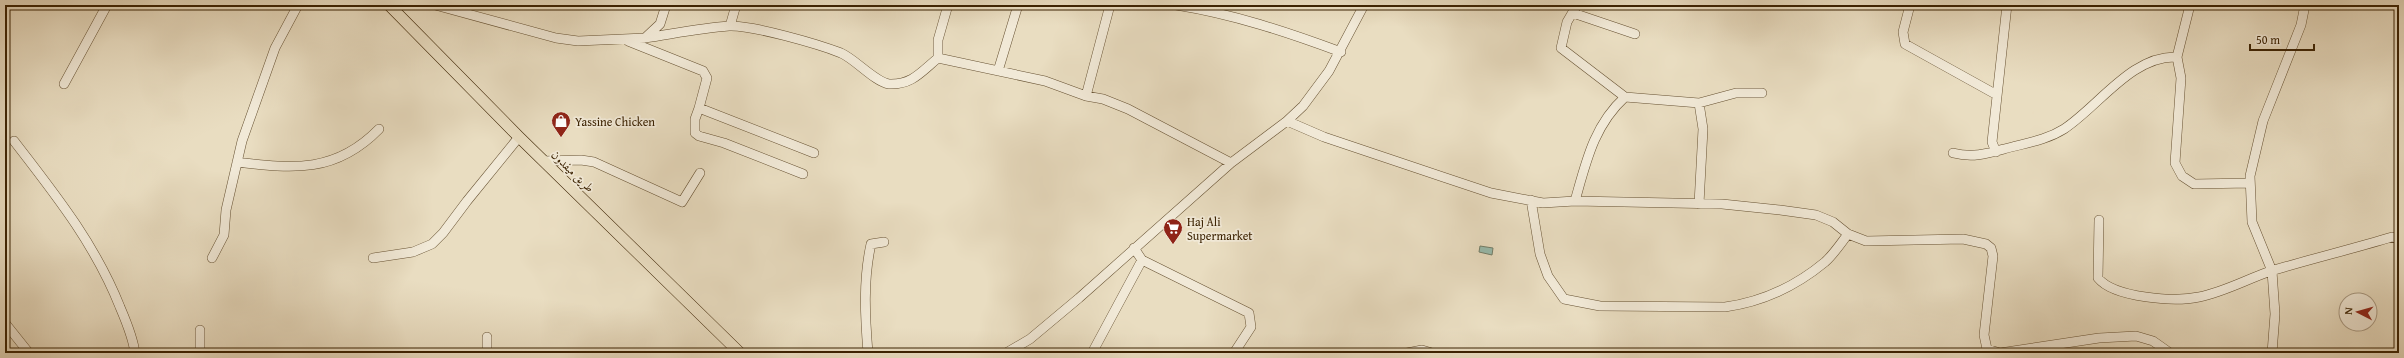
<svg xmlns="http://www.w3.org/2000/svg" width="2404" height="358" viewBox="0 0 2404 358" font-family="'Gentium Book Plus',Amiri,serif">
	<style>
		.water { fill: #98bcae; stroke: #737e69 }
		.lines { fill: none; stroke-linecap: round; stroke-linejoin: round }
		.minor-casing { stroke: #665132; stroke-width: 10 }
		.major-casing { stroke: #3b2202; stroke-width: 12 }
		.minor { stroke: #f1e9d7; stroke-width: 9 }
		.major { stroke: #e9ddc1; stroke-width: 11 }
		.labels { text-anchor: middle; dominant-baseline: central; stroke-width: 3.5; stroke-linejoin: round; paint-order: stroke }
		.poi-label { font-size: 12px; fill: #3b2202; stroke: #f1e9d7; text-anchor: start }
		.street-label { font-size: 12px; fill: #3b2202; stroke: #f1e9d7 }
	</style>
	<rect width="100%" height="100%" fill="#e9ddc1"/>
	<filter id="stains"><feTurbulence type="fractalNoise" baseFrequency=".005" numOctaves="4"/><feColorMatrix values="0 0 0 0 .2 0 0 0 0 .09 0 0 0 0 .02 0 0 0 .5 -.17"/></filter>
	<radialGradient id="worn" r=".72"><stop offset=".6" stop-color="#630" stop-opacity="0"/><stop offset="1" stop-color="#630" stop-opacity=".3"/></radialGradient>
	<path class="water" d="M1480 246 1493 248 1492 255 1479 252Z"/>
	<g class="lines">
		<g class="minor-casing">
			<path id="minor" d="M435 5 556 38 578 41 645 38 660 24 666 5
				M1176 5C1233 14 1287 32 1341 52
				M1577 5 1567 22 1561 48 1625 97
				M1910 5 1903 32 1905 44 1997 95
				M2190 5 2177 57 2181 78 2175 163 2182 176 2194 184 2250 183
				M1573 13 1635 34
				M730 26 736 5
				M645 38C672 34 701 28 729 26 752 25 818 44 841 53 855 59 875 82 889 84 912 85 921 72 938 58L1045 81 1086 96 1103 99 1128 109 1231 163
				M628 41 703 71 707 78 699 108 814 153
				M938 58V40L948 5
				M998 71 1018 5
				M64 84 107 5
				M1086 96 1110 5
				M1699 103 1736 93H1762
				M699 108 695 119V133L699 136 724 143 803 174
				M1287 121 1324 137 1443 177 1491 193 1543 203 1575 201 1722 204 1780 210 1816 215 1833 222 1848 234 1866 241 1963 239 1986 244 1991 248 1993 256 1984 335 1987 349 2000 353 2099 338 2136 336 2153 341 2170 353
				M14 141C55 194 95 244 120 307 126 321 133 337 135 353
				M1996 152 1992 142 2007 5
				M1953 153C1972 158 1986 154 2004 149 2025 143 2045 141 2064 129 2099 106 2132 55 2177 57
				M544 161 581 160 594 162 682 202 700 173
				M237 162C294 169 336 173 379 129
				M1531 200 1540 254 1548 276 1564 299 1600 306 1725 307C1762 302 1796 286 1825 262 1834 254 1841 243 1848 234
				M1575 201C1586 162 1594 125 1625 97L1699 103 1703 129 1699 204
				M2099 220 2098 278C2114 298 2175 302 2199 297 2224 292 2247 279 2271 271 2311 259 2352 249 2392 237L2399 239
				M1134 248 1142 260 1249 313 1251 327 1234 353
				M212 258 224 235 226 210 242 141 275 48 298 5
				M373 258 413 252 432 244 443 233 467 201 519 137
				M2399 287V302
				M5 323 29 353
				M200 330V353
				M487 353V337
				M868 353C865 316 863 280 871 244L884 242
				M1006 353 1030 339 1079 298 1231 163 1287 121 1303 106 1329 71 1364 5
				M1092 353 1142 260
				M1407 353 1422 350 1432 353
				M2272 353 2275 314 2272 271 2252 222 2250 176 2263 121 2301 25 2305 5"/>
		</g>
		<g class="major-casing">
			<path id="major" d="M389 5 519 137 740 353"/>
		</g>
		<use href="#minor" class="minor"/>
		<use href="#major" class="major"/>
	</g>
	<defs>
		<g id="shop-pin" transform="scale(1)"><path d="M0 17L-7.5 6A9.5 9.5 0 1 1 7.5 6Z" fill="#8f2418" stroke="#f1e9d7"/><path d="M-5-2.5h2.3a2.7 3.5 0 0 1 5.4 0H5L5.5 6h-11ZM-1.5-2.5h3a1.5 2.3 0 0 0-3 0Z" fill="#fff"/></g>
		<g id="supermarket-pin" transform="scale(1)"><path d="M0 17L-7.5 6A9.5 9.5 0 1 1 7.5 6Z" fill="#8f2418" stroke="#f1e9d7"/><path d="M-6-5.5h2.5l.6 2H6L4.5 2H-2.5L-4.4-4H-6ZM-1.5 3.2a1.3 1.3 0 1 0 .1 0ZM3 3.2a1.3 1.3 0 1 0 .1 0Z" fill="#fff"/></g>
	</defs>
	<g fill-rule="evenodd">
		<use href="#shop-pin" x="561" y="121"/>
		<use href="#supermarket-pin" x="1173" y="228"/>
	</g>
	<g class="labels">
		<g class="poi-label">
			<text x="575" y="121">Yassine Chicken</text>
			<text x="1187" y="221">Haj Ali<tspan x="1187" dy="14">Supermarket</tspan></text>
		</g>
		<g class="street-label">
			<text transform="translate(573 171) rotate(44)">طريق ميفدون</text>
		</g>
	</g>
	<rect width="2404" height="358" fill="none" stroke="#e9ddc1" stroke-width="20"/>
	<rect x="6" y="6" width="2392" height="346" fill="none" stroke="#3b2202" stroke-width="2"/>
	<rect x="10" y="10" width="2384" height="338" fill="none" stroke="#3b2202"/>
	<g transform="translate(2358 312) rotate(276)"><circle r="19" fill="#f1e9d7" stroke="#a89982"/>
	<path d="M0-3L7 15L0 10L-7 15Z" fill="#8f2418"/>
	<text y="-6" font-size="11" font-weight="bold" text-anchor="middle" fill="#3b2202">N</text>
	</g>
	<path d="M2250 44v6h64v-6" fill="none" stroke="#3b2202" stroke-width="2"/>
	<text x="2256" y="44" font-size="12" fill="#3b2202" stroke="#f1e9d7" stroke-width="3" paint-order="stroke">50 m</text>
	<rect width="100%" height="100%" filter="url(#stains)"/>
	<rect width="100%" height="100%" fill="url(#worn)"/>
</svg>
